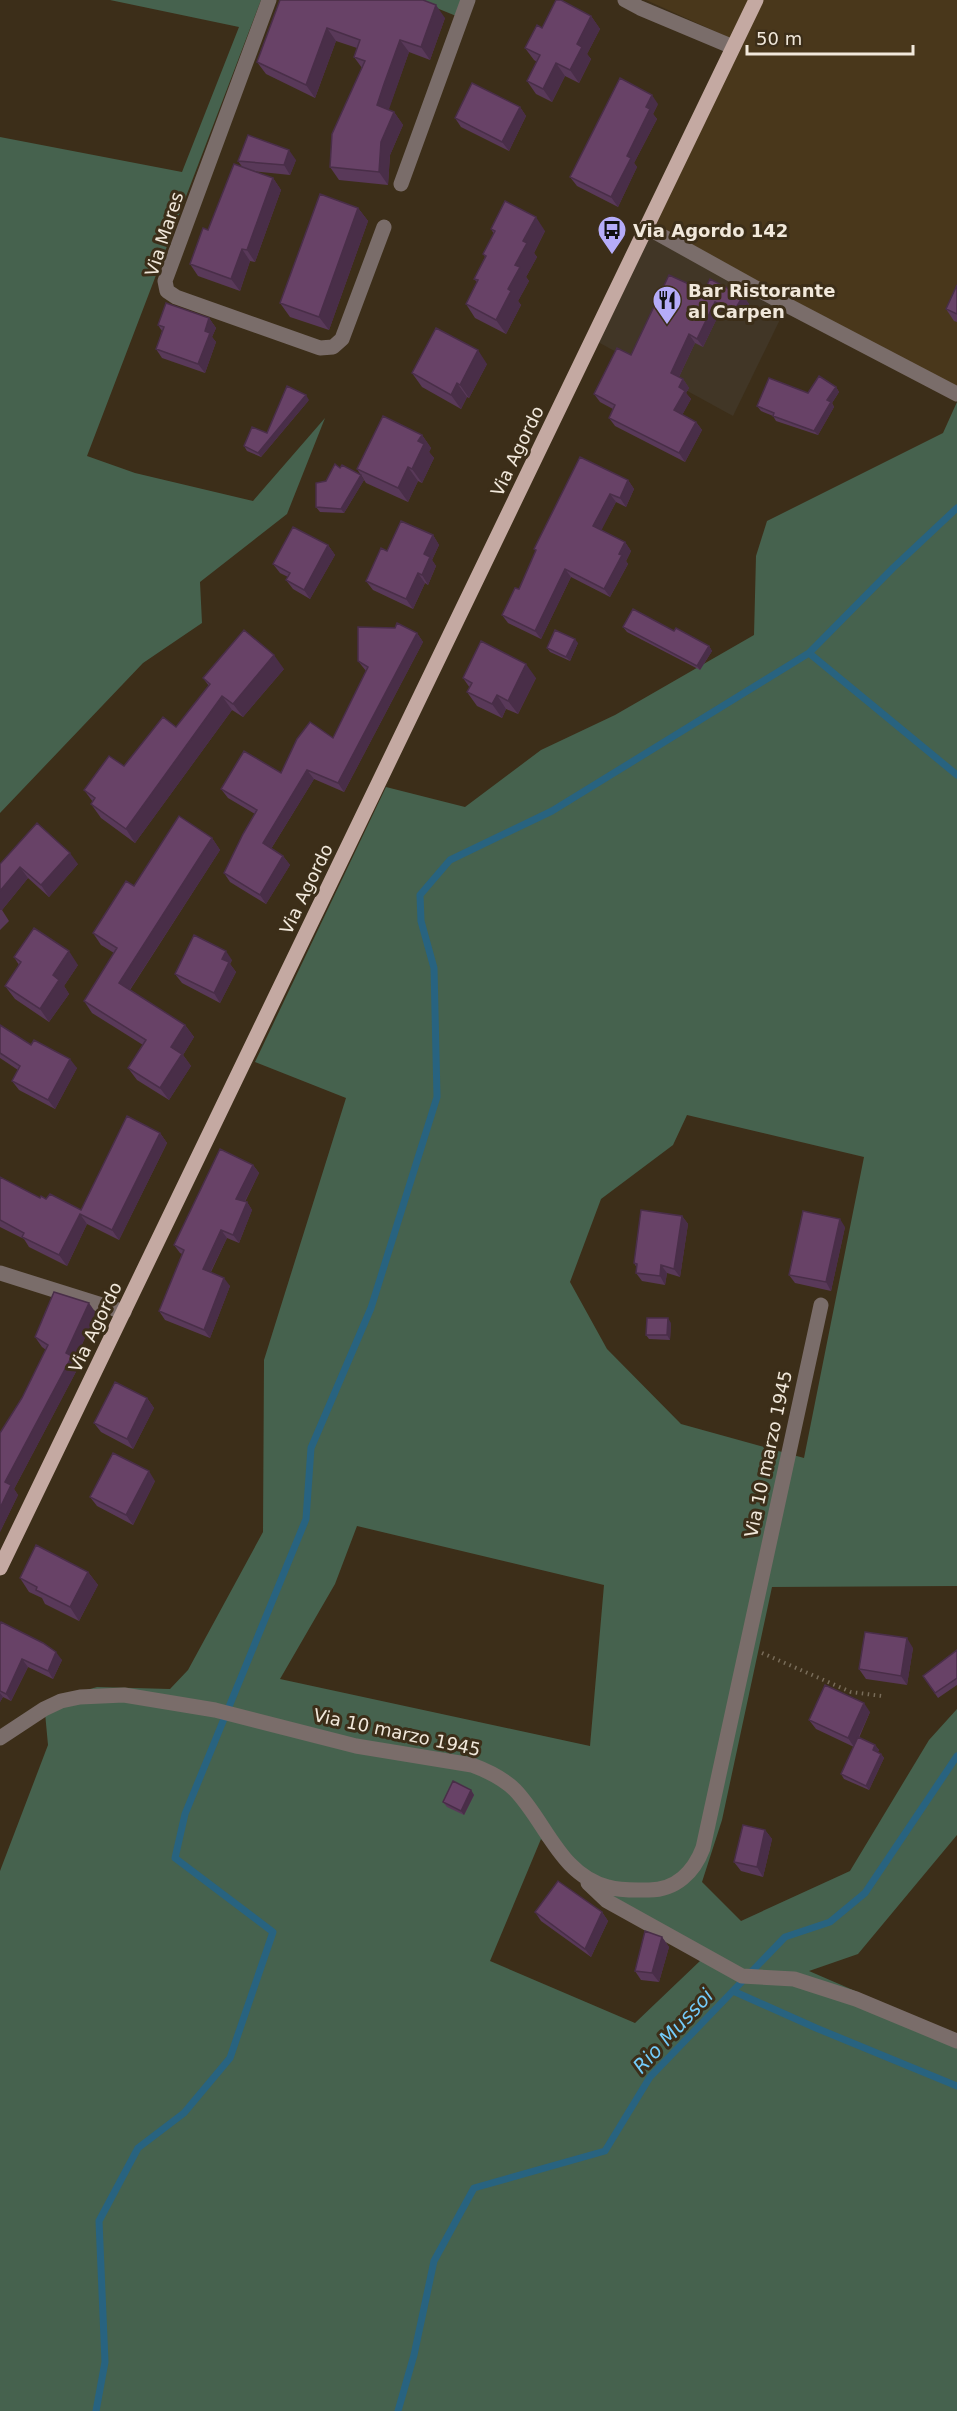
<svg xmlns="http://www.w3.org/2000/svg" width="957" height="2411" viewBox="0 0 957 2411" font-family="'DejaVu Sans',sans-serif">
	<style>
		.commercial { fill: #413626 }
		.built { fill: #49371b }
		.green { fill: #46624e; fill-rule: evenodd }
		.lines { fill: none; stroke-linecap: round; stroke-linejoin: round }
		.stream { stroke: #286380; stroke-width: 7 }
		.path { stroke: #786c59; stroke-width: 4; stroke-dasharray: 1.5 4.5; stroke-linecap: butt }
		.street { stroke: #7a6d6a; stroke-width: 15 }
		.primary { stroke: #c4a9a2; stroke-width: 15 }
		.wall { fill: #593959 }
		.shaded-wall { fill: #492e48 }
		.building { fill: #684267; stroke: #492e48; stroke-width: 1.5 }
		.labels { text-anchor: middle; dominant-baseline: central; stroke-width: 6; stroke-linejoin: round; paint-order: stroke }
		.poi-label { font-size: 18px; font-weight: bold; fill: #f1e8db; stroke: #3c2e19; text-anchor: start }
		.street-label { font-size: 18px; fill: #f1e8db; stroke: #3c2e19 }
		.water-label { font-size: 20px; font-style: italic; fill: #74cbf9; stroke: #3c2e19 }
	</style>
	<rect width="100%" height="100%" fill="#3c2e19"/>
	<path class="commercial" d="M655 224 790 299 733 416 598 342Z"/>
	<path class="built" d="M646 0H957V386L790 299 655 224 741 43Z"/>
	<path class="green" d="M110 0H261L87 456 135 473 253 501 325 418 287 514 200 582 202 623 143 663 0 813V137L182 172 239 27Z
		M417 0H474L466 20Z
		M957 402V1586L772 1587 722 1820 702 1882 741 1921 850 1871 929 1740 957 1709V1835L858 1954 809 1971 957 2035V2411H0V1871L48 1745 44 1702 97 1687 170 1689 188 1670 263 1532 264 1360 346 1098 255 1062 386 787 465 807 541 750 615 715 754 635 756 556 767 521 943 433ZM687 1115 864 1157 804 1458 681 1424 607 1349 570 1282 601 1199 673 1145ZM357 1526 604 1585 590 1746 280 1679 335 1584ZM541 1839 596 1899 701 1960 635 2023 490 1961Z"/>
	<g class="lines">
		<path class="stream" d="M809 653 957 775
			M733 1991 816 2028 957 2086
			M96 2411 105 2362 99 2221 138 2148 184 2113 230 2058 273 1932 175 1858 185 1814 306 1519 311 1448 371 1308 437 1097 434 968 421 921 420 895 450 860 552 811 809 653 893 568 957 508
			M398 2411 414 2355 434 2261 474 2188 605 2151 650 2077 785 1937 830 1922 865 1893 957 1756"/>
		<path class="path" d="M762 1653 851 1692 882 1696"/>
		<path class="street" d="M269 0 165 281 167 291 176 297 320 348 333 347 342 339 384 227
			M625 0 640 8 733 47
			M401 184 468 0
			M646 227 781 302 957 394
			M0 1273 124 1312
			M0 1738 44 1709 61 1701 80 1697 124 1695 215 1710 356 1746 472 1765C488 1771 503 1778 515 1790 546 1822 560 1875 608 1887 621 1891 636 1890 649 1890 676 1890 694 1872 703 1848L821 1305
			M588 1883 607 1901 742 1976 794 1979 856 1999 957 2041"/>
		<path class="primary" d="M0 1568 756 0"/>
	</g>
	<path class="wall" d="M280 0 445 18 430 60 409 52 393 97 388 110 394 112 403 125 390 155 388 185 339 180 330 167 362 68 354 57 357 48 336 41 315 98 266 74 257 62Z
		M591 16 600 29 587 54 591 59 579 83 565 76 552 102 536 94 527 81 537 62 534 60 525 48Z
		M658 104 653 114 657 119 634 163 637 167 618 207 577 186 570 177Z
		M520 107 526 116 509 151 461 127 455 118Z
		M296 160 290 175 252 171 273 178 281 190 255 262 250 261 240 291 198 276 190 264 243 168 238 161Z
		M358 208 368 221 329 330 290 317 280 303Z
		M491 229 545 231 534 253 537 257 526 277 529 281 518 301 521 305 506 334 475 318 466 304 477 282 474 279 485 257 483 254 494 234Z
		M957 285V322L954 321 946 309Z
		M704 291 743 296 749 304 740 320 721 310 703 347 695 343 679 377 683 379 689 388 686 393 691 399 682 415 696 422 702 430 685 462 615 426 609 418 613 409 600 402 594 394 631 355Z
		M209 318 216 328 212 337 216 342 205 373 162 358 156 349 162 331 158 325Z
		M487 364 469 398 467 397 461 409 422 387 412 373Z
		M836 387 839 392 832 403 834 407 818 435 776 421 773 416 761 411 757 406 808 393Z
		M309 400 261 457 247 451 244 446 267 433Z
		M422 435 431 448 429 452 434 458 422 483 418 481 408 502 366 483 357 469Z
		M340 468 364 480 344 513 320 512 316 507 326 481Z
		M628 480 634 489 626 507 616 502 601 530 625 542 631 551 626 561 628 564 610 597 571 577 541 639 508 623 502 615 519 589 536 552 534 549Z
		M433 535 439 545 432 560 436 566 428 585 425 583 413 609 373 590 366 581 387 551Z
		M328 545 335 555 310 599 293 589 286 580 288 577 280 573 273 564Z
		M623 627 674 631 709 646 712 651 700 670 627 632Z
		M417 633 423 642 344 792 314 779 271 849 283 856 290 865 266 904 230 882 224 873 255 814 228 798 221 789 281 773 333 738 366 671 358 661Z
		M578 643 570 661 550 652 547 648Z
		M284 669 243 717 232 710 135 843 101 818 91 804 93 802 84 790 124 766 176 727 209 686 203 678Z
		M463 678H536L518 714 506 709 502 718 477 706 467 692 470 688Z
		M212 838 220 850 130 990 185 1025 194 1037 183 1055 191 1066 169 1100 137 1080 128 1068 143 1045 92 1013 84 1001 114 953 101 945 93 933 134 886Z
		M0 864H78L49 897 28 878 2 910 9 921 0 930Z
		M14 957 78 965 64 986 69 994 49 1022 15 999 5 986 19 965Z
		M232 960 230 964 236 972 220 1003 182 983 175 974Z
		M0 1025 31 1045 77 1068 55 1109 19 1090 12 1081 18 1070 0 1058Z
		M160 1133 167 1143 119 1240 87 1224 67 1266 29 1247 24 1239 0 1227V1177L40 1198 81 1210Z
		M253 1165 259 1173 245 1202H247L252 1210 239 1243 227 1238 211 1272 230 1286 210 1338 165 1320 159 1311 182 1254 180 1253 174 1245Z
		M682 1216 688 1224 680 1277 667 1273 665 1285 642 1281 636 1273 637 1268 634 1263Z
		M845 1227 831 1291 795 1283 789 1275Z
		M96 1313 75 1360 79 1366 14 1489 18 1495 0 1532 22 1398 46 1350 42 1347 35 1337Z
		M671 1323 670 1340 649 1339 646 1335Z
		M147 1398 154 1408 133 1449 101 1432 94 1423Z
		M155 1481 133 1525 97 1506 90 1497Z
		M88 1572 98 1585 79 1621 45 1604 42 1598 29 1592 20 1578Z
		M0 1625 62 1660 53 1679 28 1667 11 1701 3 1697 0 1702Z
		M913 1648 907 1685 866 1679 859 1669Z
		M957 1650V1685L938 1698 923 1676Z
		M870 1712 859 1738 875 1745 879 1750 878 1752 881 1754 884 1758 869 1790 844 1779 841 1774 854 1747 816 1729 809 1720Z
		M471 1790 474 1795 464 1815 447 1807 443 1802Z
		M765 1830 772 1839 763 1877 741 1871 734 1862Z
		M535 1912H602L608 1921 591 1957 541 1921Z
		M662 1937 669 1947 659 1982 641 1980 635 1971Z"/>
	<path class="shaded-wall" d="M436 5 445 18 430 60 421 47Z
		M591 16 600 29 587 54 591 59 579 83 570 70 577 44Z
		M327 28 336 41 315 98 306 85Z
		M400 40 409 52 386 118 377 105Z
		M556 63 565 76 552 102 543 89Z
		M652 95 658 104 653 114 657 119 634 163 637 167 618 207 611 197 646 107Z
		M520 107 526 116 509 151 502 142Z
		M394 112 403 125 390 155 388 185 379 172 381 142Z
		M289 150 296 160 290 175 284 165Z
		M273 178 281 190 255 262 247 250Z
		M358 208 368 221 329 330 319 317Z
		M536 217 545 231 534 253 537 257 526 277 529 281 518 301 521 305 506 334 496 320 523 241Z
		M242 249 250 261 240 291 231 279Z
		M743 296 749 304 740 320 734 311Z
		M715 302 721 310 703 347 697 339Z
		M209 318 216 328 212 337 216 342 205 373 198 364 205 331Z
		M689 334 695 343 677 381 671 373Z
		M478 350 487 364 469 398 460 385Z
		M683 379 689 388 686 393 691 399 680 419 674 410 679 387Z
		M457 383 467 397 461 409 451 395Z
		M836 387 839 392 832 403 834 407 818 435 814 431 827 400Z
		M306 395 309 400 261 457 258 453Z
		M696 422 702 430 685 462 679 453Z
		M422 435 431 448 429 452 434 458 422 483 412 469 418 441Z
		M408 467 418 481 408 502 398 488Z
		M361 475 364 480 344 513 341 509Z
		M628 480 634 489 626 507 620 498Z
		M610 494 616 502 599 535 593 526Z
		M433 535 439 545 432 560 436 566 428 585 422 575 424 554Z
		M625 542 631 551 626 561 628 564 610 597 604 589Z
		M328 545 335 555 310 599 304 590Z
		M565 569 571 577 541 639 535 631Z
		M418 573 425 583 413 609 406 599Z
		M417 633 423 642 344 792 338 783Z
		M575 639 578 643 570 661 566 657Z
		M709 646 712 651 700 670 697 666Z
		M274 655 284 669 243 717 233 704Z
		M526 664 536 678 518 714 508 701Z
		M497 695 506 709 502 718 492 704Z
		M222 696 232 710 135 843 126 829Z
		M307 770 314 779 269 852 263 843Z
		M212 838 220 850 127 994 119 983Z
		M70 853 78 864 49 897 41 885Z
		M283 856 290 865 266 904 260 895Z
		M20 867 28 878 2 910H0V891Z
		M69 951 78 965 64 986 69 994 49 1022 40 1009 53 975Z
		M226 951 232 960 230 964 236 972 220 1003 214 993 222 959Z
		M185 1025 194 1037 183 1055 191 1066 169 1100 160 1088 171 1047Z
		M70 1059 77 1068 55 1109 48 1100Z
		M160 1133 167 1143 119 1240 112 1230Z
		M253 1165 259 1173 242 1207 236 1199Z
		M247 1202 252 1210 239 1243 233 1235Z
		M80 1214 87 1224 67 1266 59 1255Z
		M682 1216 688 1224 680 1277 674 1269Z
		M840 1219 845 1227 831 1291 826 1282Z
		M221 1230 227 1238 208 1277 203 1269Z
		M661 1265 667 1273 665 1285 660 1276Z
		M224 1278 230 1286 210 1338 204 1330Z
		M89 1303 96 1313 75 1360 79 1366 14 1489 18 1495 0 1532V1508L5 1482 66 1353Z
		M668 1318 671 1323 670 1340 667 1335Z
		M147 1398 154 1408 133 1449 127 1439Z
		M149 1471 155 1481 133 1525 126 1515Z
		M88 1572 98 1585 79 1621 70 1607Z
		M907 1638 913 1648 907 1685 901 1676Z
		M56 1652 62 1660 53 1679 48 1671Z
		M22 1659 28 1667 11 1701 6 1694Z
		M0 1693 3 1697 0 1702Z
		M864 1703 870 1712 854 1747 848 1738Z
		M875 1745 879 1750 876 1755 873 1750Z
		M881 1754 884 1758 869 1790 866 1786Z
		M471 1790 474 1795 464 1815 461 1811Z
		M765 1830 772 1839 763 1877 757 1867Z
		M602 1912 608 1921 591 1957 585 1949Z
		M662 1937 669 1947 659 1982 652 1973Z"/>
	<path class="building" d="M280 0H423L436 5 421 47 400 40 384 84 377 105 394 112 381 142 379 172 330 167 332 134 365 61 354 57 360 40 327 28 306 85 257 62Z
		M556 0H561L591 16 577 44 582 47 570 70 556 63 543 89 527 81 540 55 525 48 537 25 542 28Z
		M620 78 652 95 646 107 650 109 627 156 631 158 611 197 570 177Z
		M472 83 520 107 502 142 455 118Z
		M248 135 289 150 284 165 238 161Z
		M234 164 273 178 247 250 242 249 231 279 190 264 203 228 208 230Z
		M320 194 358 208 319 317 280 303Z
		M505 201 536 217 523 241 527 243 515 265 520 267 508 289 511 291 496 320 466 304 478 280 474 279 486 256 483 254 495 231 491 229Z
		M669 275 704 291 710 279 743 296 734 311 715 302 697 339 689 334 671 373 683 379 679 387 685 391 674 410 696 422 679 453 609 418 615 405 594 394 617 348 631 355Z
		M957 285V314L946 309Z
		M166 303 209 318 205 331 210 333 198 364 156 349 164 327 158 325Z
		M436 328 478 350 460 385 457 383 451 395 412 373Z
		M819 376 836 387 827 400 831 402 814 431 773 416 774 413 757 406 769 378 808 393Z
		M287 386 306 395 258 453 244 446 252 427 267 433Z
		M383 416 422 435 418 441 424 444 412 469 408 467 398 488 357 469Z
		M580 457 628 480 620 498 610 494 593 526 625 542 619 554 622 555 604 589 565 569 535 631 502 615 515 588 519 589 536 550 534 549Z
		M335 464 340 468 342 465 361 475 341 509 316 507V483L326 481Z
		M401 521 433 535 424 554 430 557 422 575 418 573 406 599 366 581 381 548 387 551Z
		M293 527 328 545 304 590 286 580 290 573 273 564Z
		M633 609 674 631 676 628 709 646 697 666 623 627Z
		M397 623 417 633 338 783 307 770 263 843 283 856 260 895 224 873 243 834 257 810 221 789 244 751 281 773 297 739 310 722 333 738 368 667 358 661V627L395 628Z
		M244 630 274 655 233 704 222 696 126 829 91 804 95 798 84 790 109 756 124 766 163 717 176 727 210 684 203 678Z
		M555 630 575 639 566 657 547 648Z
		M481 641 526 664 508 701 497 695 492 704 467 692 472 683 463 678Z
		M179 816 212 838 119 983 185 1025 171 1047 182 1054 160 1088 128 1068 146 1040 84 1001 117 948 93 933 126 881 134 886Z
		M37 823 70 853 41 885 20 867 0 891V864Z
		M34 928 69 951 53 975 59 980 40 1009 5 986 21 962 14 957Z
		M194 935 226 951 222 959 229 962 214 993 175 974Z
		M0 1025 31 1045 34 1040 70 1059 48 1100 12 1081 20 1066 0 1053Z
		M127 1116 160 1133 112 1230 80 1214 59 1255 22 1237 24 1233 0 1220V1177L40 1198 41 1196 46 1199 50 1194 81 1210Z
		M220 1149 253 1165 236 1199 247 1202 233 1235 221 1230 203 1269 224 1278 204 1330 159 1311 184 1250 174 1245Z
		M641 1210 682 1216 674 1269 661 1265 660 1276 636 1273 637 1264 634 1263Z
		M803 1211 840 1219 826 1282 789 1275Z
		M54 1292 89 1303 66 1353 72 1356 5 1482 11 1485 0 1508V1433L22 1398 48 1345 35 1337Z
		M647 1318H668L667 1335H646Z
		M115 1382 147 1398 127 1439 94 1423Z
		M113 1453 149 1471 126 1515 90 1497Z
		M36 1545 88 1572 70 1607 36 1590 37 1587 20 1578Z
		M1 1622 43 1643 56 1652 48 1671 22 1659 6 1694 0 1691V1625Z
		M865 1632 907 1638 901 1676 859 1669Z
		M957 1650V1678L935 1693 923 1676Z
		M825 1685 864 1703 848 1738 809 1720Z
		M858 1737 875 1745 873 1750 881 1754 866 1786 841 1774Z
		M453 1781 471 1790 461 1811 443 1802Z
		M743 1825 765 1830 757 1867 734 1862Z
		M558 1881 602 1912 585 1949 535 1912Z
		M645 1931 662 1937 652 1973 635 1971Z"/>
	<defs>
		<g id="bus-pin" transform="scale(1.5)"><path d="M0 17L-7.5 6A9.5 9.5 0 1 1 7.5 6Z" fill="#b5acf9" stroke="#3c2e19"/><path d="M-5-6H5V4H4V6H2V4H-2V6H-4V4H-5ZM-3.5-4V0h7V-4ZM-3.5 1.2v1.5H-2V1.2ZM2 1.2v1.5H3.5V1.2Z" fill="#111"/></g>
		<g id="restaurant-pin" transform="scale(1.5)"><path d="M0 17L-7.5 6A9.5 9.5 0 1 1 7.5 6Z" fill="#b5acf9" stroke="#3c2e19"/><path d="M-5-6h1v4h1v-4h1v4h1v-4h1v5L-1.5 .5V6h-2V.5L-5-1ZM5-6V6H3V1.5H1.5Q1.5-4 5-6Z" fill="#111"/></g>
	</defs>
	<g fill-rule="evenodd">
		<use href="#bus-pin" x="612" y="230"/>
		<use href="#restaurant-pin" x="667" y="300"/>
	</g>
	<g class="labels">
		<g class="poi-label">
			<text x="633" y="230">Via Agordo 142</text>
			<text x="688" y="290">Bar Ristorante<tspan x="688" dy="21">al Carpen</tspan></text>
		</g>
		<g class="street-label">
			<text transform="translate(164 234) rotate(-72)">Via Mares</text>
			<text transform="translate(517 451) rotate(-64)">Via Agordo</text>
			<text transform="translate(306 889) rotate(-64)">Via Agordo</text>
			<text transform="translate(95 1327) rotate(-64)">Via Agordo</text>
			<text transform="translate(768 1454) rotate(-78)">Via 10 marzo 1945</text>
			<text transform="translate(397 1732) rotate(12)">Via 10 marzo 1945</text>
		</g>
		<g class="water-label">
			<text transform="translate(673 2031) rotate(-47)">Rio Mussoi</text>
		</g>
	</g>
	<path d="M747 45v9h166v-9" fill="none" stroke="#f1e8db" stroke-width="3"/>
	<text x="756" y="45" font-size="18" fill="#f1e8db" stroke="#3c2e19" stroke-width="4.5" paint-order="stroke">50 m</text>
</svg>
